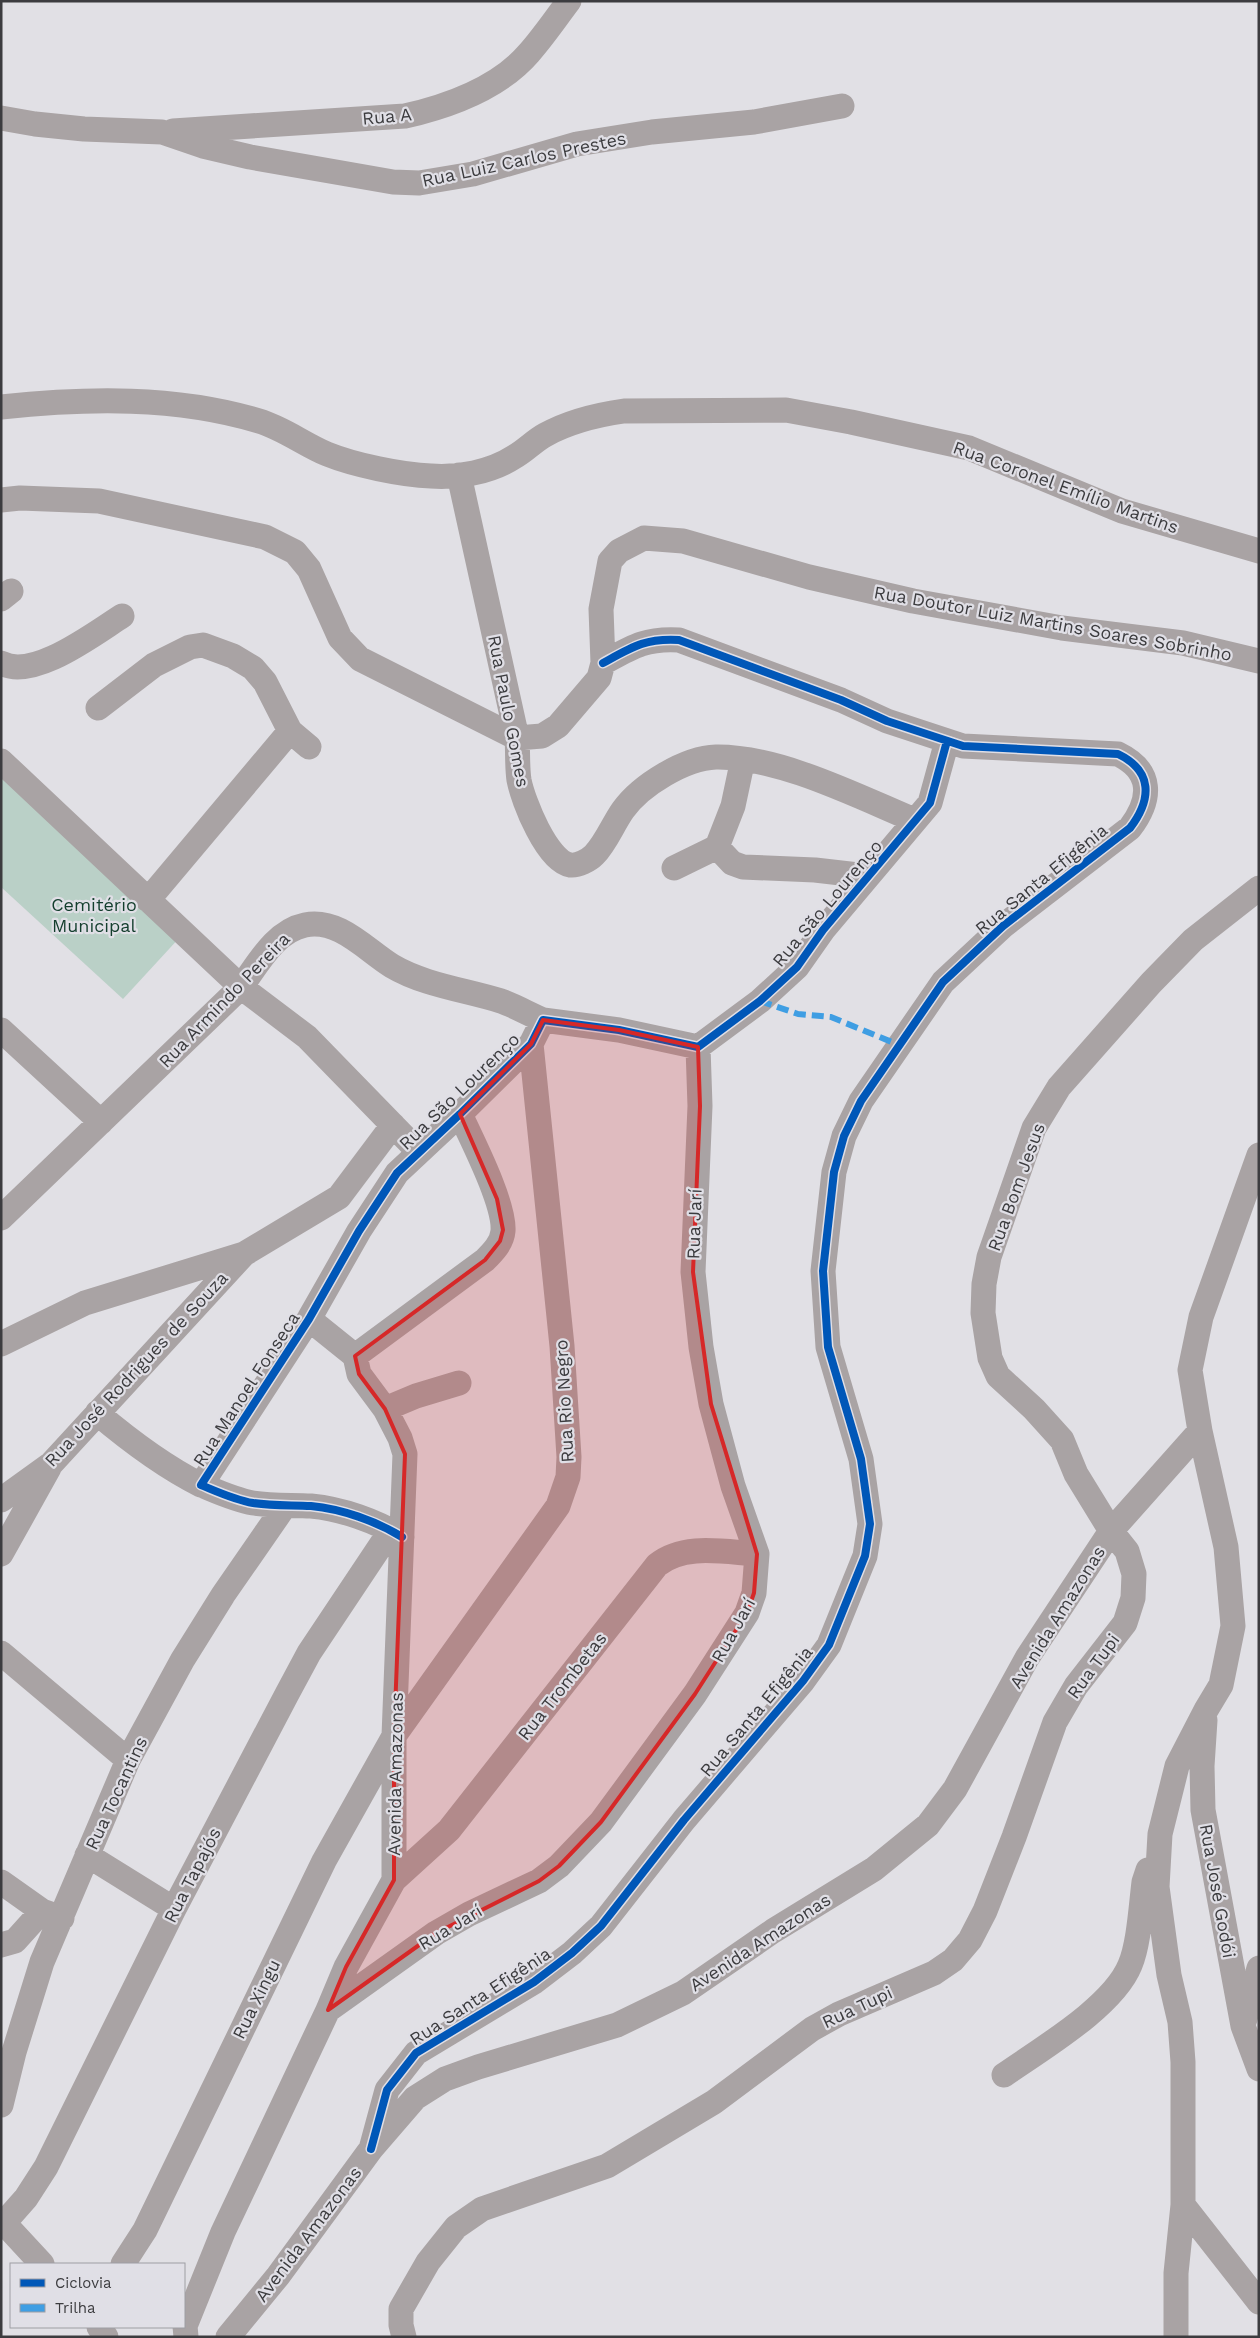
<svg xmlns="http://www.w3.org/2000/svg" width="1260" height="2338" viewBox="0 0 1260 2338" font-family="'Work Sans',sans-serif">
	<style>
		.green { fill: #bad0c7 }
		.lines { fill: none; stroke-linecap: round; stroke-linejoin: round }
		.minor { stroke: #a9a3a4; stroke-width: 25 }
		.quiet { stroke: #3f9ee3; stroke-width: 6; stroke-dasharray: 12 6; stroke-linecap: butt }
		.cycleway-casing { stroke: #e0dfe6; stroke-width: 11 }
		.cycleway { stroke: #0057b8; stroke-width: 8 }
		.marked { fill: #d62828; fill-opacity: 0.2; stroke: #d62828; stroke-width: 4; stroke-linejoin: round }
		.labels { text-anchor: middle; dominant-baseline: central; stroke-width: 4.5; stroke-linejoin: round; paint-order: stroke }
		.street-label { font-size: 18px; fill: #3c3c3f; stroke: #e0dfe6 }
		.park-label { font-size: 18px; fill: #133e2d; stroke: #e0dfe6 }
	</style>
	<rect width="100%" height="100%" fill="#e1e0e5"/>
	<path class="green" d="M1 770 181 936 123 999 1 887Z"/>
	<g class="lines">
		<path class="minor" d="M1 118 35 124 84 129 162 132 203 146 250 157 393 182 419 183 473 174 577 144 652 132 754 122 842 106
			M173 131 405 116C449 106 498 89 529 53 544 36 556 18 569 1
			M1 407C87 398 176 396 259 421 283 428 305 445 327 454 354 465 402 475 431 476 458 478 491 472 514 457 525 451 534 441 545 435 570 421 596 415 624 411L786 410 851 422 969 448 1122 511 1259 551
			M459 475 517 738C518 752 517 767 519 780 523 801 547 861 570 865 578 866 589 860 594 855 606 843 613 824 623 810 641 785 685 758 716 757 778 756 857 796 914 820
			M1 500 20 498 99 501 265 537 295 552 309 569 340 638 360 659 517 738 542 736 558 726 599 678 603 663 601 609 610 561 619 551 644 538 683 541 809 577 913 601 1062 628 1183 643 1259 661
			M1 599 11 591
			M1 663C33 681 95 633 122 616
			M98 708 154 665 190 647 203 645 233 656 253 668 265 682 290 731 309 747
			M1 761 241 987 307 1037 419 1152
			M717 847 733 806 743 759
			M674 868 717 847 732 863 743 867 815 870 867 876
			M148 900 290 731
			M1 1030 101 1122
			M1 1218 241 987C258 964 275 931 305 925 339 918 366 950 392 966 424 985 466 990 501 1001 515 1006 529 1014 543 1020
			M1 1344 85 1303 244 1254 339 1197 393 1125
			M355 1356 485 1260C493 1252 502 1243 503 1231 505 1204 472 1140 460 1114
			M385 1409 416 1396 459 1383
			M97 1413C130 1441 163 1466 201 1485
			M1 1500 51 1464 244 1254
			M402 1537C376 1521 342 1509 311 1506 291 1505 272 1506 253 1503 235 1500 218 1492 201 1485L309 1319 359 1231 397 1173 460 1114 531 1044 543 1020 619 1030 698 1047 760 1001 797 967 823 930 930 803 947 741
			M1 1554 49 1468
			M1 1653 128 1760
			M1205 1720 1202 1766 1203 1810 1243 2026 1259 2069
			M87 1855 174 1909
			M394 1880 449 1830 657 1565C684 1543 724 1552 757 1554
			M1 1882 42 1911 62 1918
			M1 1945 15 1941 42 1911
			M328 2010 436 1933 469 1914 539 1881 559 1866 601 1822 695 1694 747 1613 754 1593 757 1554 733 1486 711 1404 701 1347 693 1272 700 1106 698 1047
			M1245 2019 1259 1968
			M1004 2075C1041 2049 1113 2007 1130 1965 1139 1944 1141 1906 1144 1882L1148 1870
			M1 2105 14 2052 42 1962 128 1760 183 1659 223 1595 284 1507
			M371 2149 387 2090 416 2053 534 1982 572 1953 601 1926 684 1820 803 1681 829 1645 865 1556 870 1524 861 1459 828 1347 823 1271 834 1172 844 1136 861 1101 943 982 1003 926 1130 828C1152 799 1153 771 1118 754L963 746 887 721 841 700 679 640C645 638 632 647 603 663
			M1183 2205 1259 2302
			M1 2223H4L26 2198 46 2167 174 1909 287 1694 309 1653 391 1530
			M4 2223 42 2264
			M123 2264 145 2230 324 1861 394 1736 558 1506 568 1477 569 1457 562 1346 531 1044
			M99 2327 106 2337
			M186 2337 185 2326 223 2232 328 2010 346 1967 394 1880V1736L405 1454 400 1438 385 1409 359 1374 355 1356 309 1319
			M228 2337 278 2276 371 2149 415 2098 445 2079 478 2067 617 2025 683 1993 773 1931 874 1869 928 1825 955 1789 1027 1658 1111 1531 1200 1431
			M404 2337 401 2325V2309L428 2262 456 2227 482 2209 607 2166 714 2102 812 2029 839 2014 934 1973 953 1960 970 1940 985 1911 1014 1837 1055 1722 1076 1686 1125 1623 1133 1598 1134 1574 1127 1551 1111 1531 1076 1474 1062 1440 1034 1409 998 1376 990 1358 983 1313 984 1284 989 1257 1034 1128 1059 1087 1151 983 1193 940 1259 888
			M1176 2337V2273L1183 2205V2062L1180 2022 1169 1975 1157 1887 1160 1834 1177 1766 1206 1710 1221 1685 1233 1626 1226 1547 1200 1431 1190 1370 1201 1317 1259 1155"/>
		<path class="quiet" d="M760 1001 798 1014 831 1017 899 1045"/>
		<g class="cycleway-casing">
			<path id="cycleway" d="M402 1537C376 1521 342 1509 311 1506 291 1505 272 1506 253 1503 235 1500 218 1492 201 1485L309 1319 359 1231 397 1173 460 1114 531 1044 543 1020 619 1030 698 1047 760 1001 797 967 823 930 930 803 947 741
				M371 2149 387 2090 416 2053 534 1982 572 1953 601 1926 684 1820 803 1681 829 1645 865 1556 870 1524 861 1459 828 1347 823 1271 834 1172 844 1136 861 1101 943 982 1003 926 1130 828C1152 799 1153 771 1118 754L963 746 887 721 841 700 679 640C645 638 632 647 603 663"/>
		</g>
		<use href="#cycleway" class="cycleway"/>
	</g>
	<path class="marked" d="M543 1020 619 1030 698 1047 700 1106 693 1272 711 1404 757 1554 754 1593 747 1613 695 1694 601 1822 559 1866 539 1881 436 1933 328 2010 346 1967 394 1880V1736L405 1454 385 1409 359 1374 355 1356 485 1260 500 1241 503 1230 497 1199 460 1114 531 1044Z"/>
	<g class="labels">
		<g class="street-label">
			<text transform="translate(387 116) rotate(-5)">Rua A</text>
			<text transform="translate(524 159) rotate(-12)">Rua Luiz Carlos Prestes</text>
			<text transform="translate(1066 487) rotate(20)">Rua Coronel Emílio Martins</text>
			<text transform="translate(1053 623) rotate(10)">Rua Doutor Luiz Martins Soares Sobrinho</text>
			<text transform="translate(509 711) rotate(79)">Rua Paulo Gomes</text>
			<text transform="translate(1041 879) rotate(-39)">Rua Santa Efigênia</text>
			<text transform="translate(827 903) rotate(-50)">Rua São Lourenço</text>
			<text transform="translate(224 1000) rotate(-46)">Rua Armindo Pereira</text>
			<text transform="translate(459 1091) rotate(-44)">Rua São Lourenço</text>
			<text transform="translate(1016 1187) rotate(-70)">Rua Bom Jesus</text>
			<text transform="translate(694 1224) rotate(-88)">Rua Jarí</text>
			<text transform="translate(136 1369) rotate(-47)">Rua José Rodrigues de Souza</text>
			<text transform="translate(246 1389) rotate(-57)">Rua Manoel Fonseca</text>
			<text transform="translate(564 1401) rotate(-93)">Rua Rio Negro</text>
			<text transform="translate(1057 1617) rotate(-58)">Avenida Amazonas</text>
			<text transform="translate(733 1630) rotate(-61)">Rua Jarí</text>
			<text transform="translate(1093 1666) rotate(-54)">Rua Tupi</text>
			<text transform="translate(562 1686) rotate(-52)">Rua Trombetas</text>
			<text transform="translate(756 1711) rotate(-50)">Rua Santa Efigênia</text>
			<text transform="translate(395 1774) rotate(-89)">Avenida Amazonas</text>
			<text transform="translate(116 1793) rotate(-65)">Rua Tocantins</text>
			<text transform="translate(192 1875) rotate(-63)">Rua Tapajós</text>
			<text transform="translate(1218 1891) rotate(80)">Rua José Godói</text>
			<text transform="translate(450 1927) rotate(-31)">Rua Jarí</text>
			<text transform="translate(760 1942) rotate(-33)">Avenida Amazonas</text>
			<text transform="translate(480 1996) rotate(-33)">Rua Santa Efigênia</text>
			<text transform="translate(256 1999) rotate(-64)">Rua Xingu</text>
			<text transform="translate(857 2007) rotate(-25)">Rua Tupi</text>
			<text transform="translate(308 2234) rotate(-53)">Avenida Amazonas</text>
		</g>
		<g class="park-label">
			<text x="94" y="904">Cemitério<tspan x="94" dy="21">Municipal</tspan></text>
		</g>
	</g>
	<rect width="1260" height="2338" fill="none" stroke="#3c3c3f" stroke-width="5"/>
	<rect x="10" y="2263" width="175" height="65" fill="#e0dfe6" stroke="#9e9ea3"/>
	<rect x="20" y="2279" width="25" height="8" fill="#0057b8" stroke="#9e9ea3"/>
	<text x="55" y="2288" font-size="15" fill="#3c3c3f">Ciclovia</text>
	<rect x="20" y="2304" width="25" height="8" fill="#3f9ee3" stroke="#9e9ea3"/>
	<text x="55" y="2313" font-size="15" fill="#3c3c3f">Trilha</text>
</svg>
